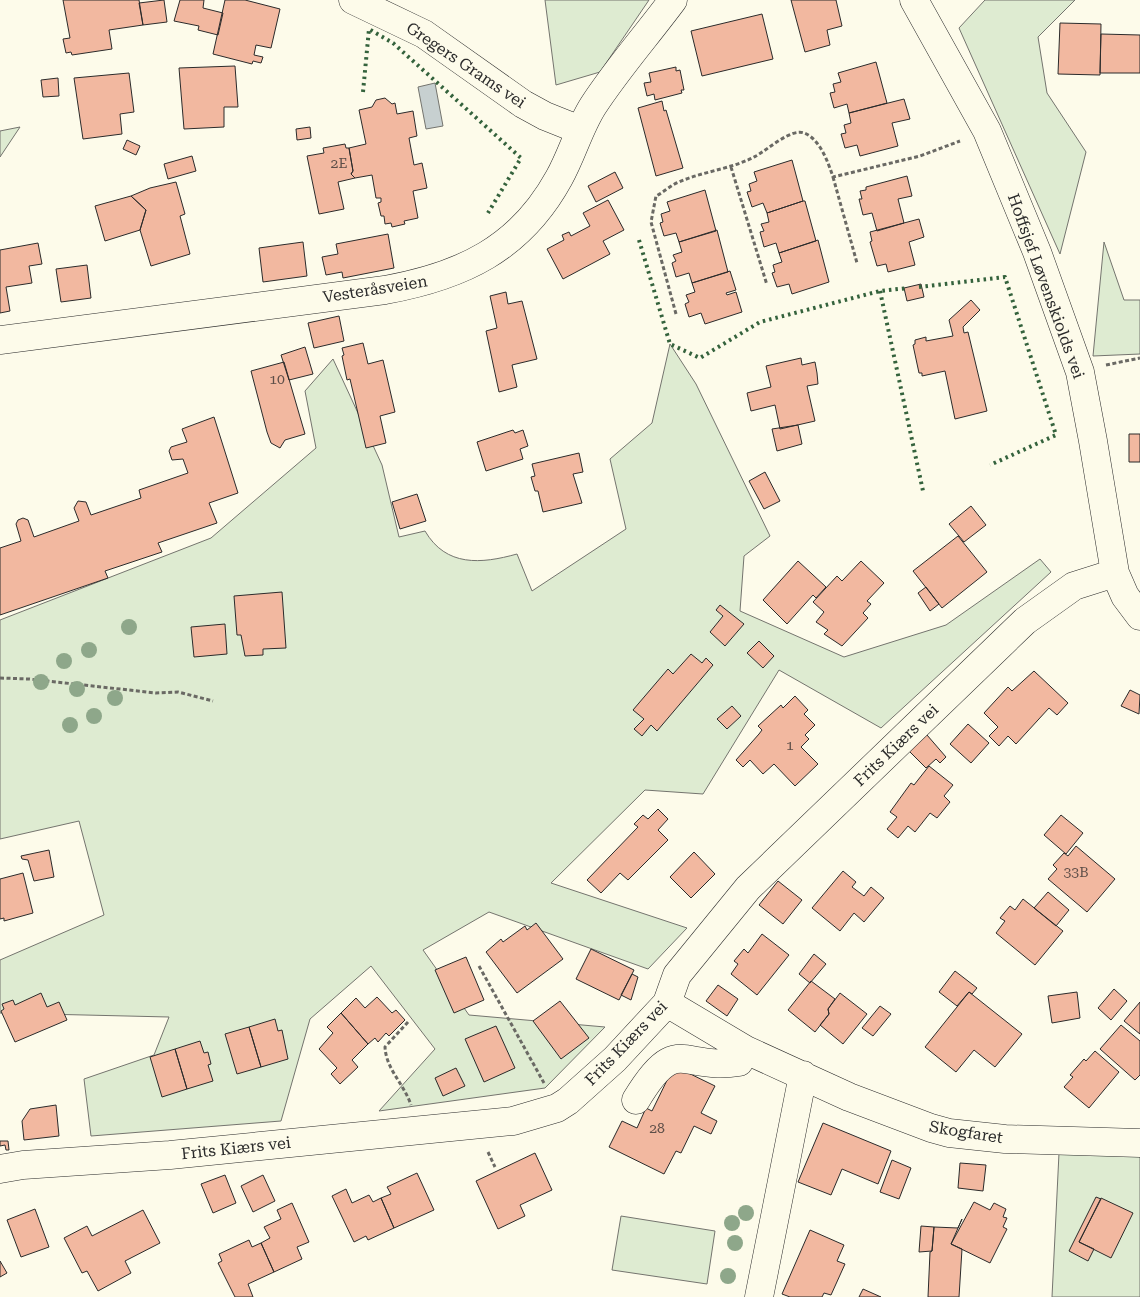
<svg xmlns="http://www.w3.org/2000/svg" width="1140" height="1297" viewBox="0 0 1140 1297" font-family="'Roboto Serif',serif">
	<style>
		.green { fill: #deebd1; stroke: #74746e }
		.water { fill: #c7d0d0; stroke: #74746e }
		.building { fill: #f2b8a0; stroke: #2b2b2b }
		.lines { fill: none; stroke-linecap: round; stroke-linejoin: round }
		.minor-casing { stroke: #2b2b2b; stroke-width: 29 }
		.path { stroke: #6a6964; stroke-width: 3; stroke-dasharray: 4 2.5; stroke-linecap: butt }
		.minor { stroke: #fdfbea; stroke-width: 28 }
		.hedge { stroke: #34623c; stroke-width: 4; stroke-dasharray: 2.5 4; stroke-linecap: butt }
		.tree { fill: #8ea78a }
		.labels { text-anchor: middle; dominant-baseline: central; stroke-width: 4; stroke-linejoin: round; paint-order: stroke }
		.number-label { font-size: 14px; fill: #5d4e48 }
		.street-label { font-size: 16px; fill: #2b2b2b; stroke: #fdfbea }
	</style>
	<rect width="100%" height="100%" fill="#fdfbea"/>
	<path class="green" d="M545 0H649L600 72 556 85Z
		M985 0H1075L1038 37 1047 93 1086 152 1060 254 959 28Z
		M20 127 0 157V131Z
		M1104 242 1124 300H1140V354L1093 356Z
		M670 344 696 384 770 536 744 556 740 611 844 657 946 625 1040 559 1051 572 881 728 779 670 703 794 645 790 551 883 687 928 648 969 489 912 423 950 469 1015 605 1027 545 1088 379 1111 435 1049 371 966 310 1019 281 1121 91 1136 84 1079 154 1055 169 1017 0 1013V960L104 915 79 821 0 839V620L211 538 316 448 305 391 333 359 382 465 399 537 425 531C446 567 481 564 517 554L532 591 626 529 610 459 652 423Z
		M1140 1152V1297H1052L1059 1153Z
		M621 1216 715 1231 707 1284 612 1270Z"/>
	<path class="water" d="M435 83 443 126 426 129 418 87Z"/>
	<path class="building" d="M63 0H139L143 25 109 30 112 49 72 55 71 52 66 53 63 39 70 38Z
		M164 0 167 22 143 25 139 3Z
		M180 0H204L203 8 223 13 218 35 198 30 199 26 174 21Z
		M225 0H245L280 9 271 48 256 45 254 55 263 57 261 63 253 61 252 64 213 54Z
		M791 0H836L842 26 827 30 830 45 805 52Z
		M762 14 773 59 702 76 691 31Z
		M1060 23 1101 24 1100 75 1058 74Z
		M1101 34 1140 35V73H1100Z
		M876 62 887 103 849 113 847 104 834 108 830 93 835 92 833 84 841 82 838 73Z
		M235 66 238 107H224V127L184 129 179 68Z
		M676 67V71L680 70 684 90H681L682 93 655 100 654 94 647 96 644 83 651 82 649 73Z
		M129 73 134 112 120 114 122 134 83 139 74 78Z
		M58 78 59 96 43 97 41 80Z
		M385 98 392 104 395 103 397 114 413 111 417 136 409 138 414 165 422 163 427 188 413 191 418 218 404 221 405 224 392 227 391 223 385 224 384 216H381L378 203 381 202V198H376L372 175 355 178 351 174 353 171 349 148 366 144 359 110 372 107 376 100Z
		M904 99 910 119 892 123 898 146 860 156 857 145 845 148 841 134 846 133 844 125 851 123 849 113Z
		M662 101 664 111 666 110 683 168 656 176 638 108Z
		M310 127 311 138 297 140 296 129Z
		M127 140 140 146 136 155 123 149Z
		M345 144 346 148H349L353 171 351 174 355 178 338 182 344 209 319 214 307 156 324 153 323 148Z
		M192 156 196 171 168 179 164 164Z
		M792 160 803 201 767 213 763 203 752 207 747 192 751 191 749 184 757 181 754 172Z
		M615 172 623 188 596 202 588 186Z
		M907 176 912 196 898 199 904 223 877 231 872 213 863 215 859 199H862L860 191 866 190V187Z
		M176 182 185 214 180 216 190 254 151 266 140 230 146 210 131 196 150 188Z
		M705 190 716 231 679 242 676 233 664 236 660 223 663 222 661 214 670 211 667 202Z
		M131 196 146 210 140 230 105 241 95 206Z
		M608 200 624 230 603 241 610 254 563 279 547 249 564 240 562 235 569 232 571 236 590 226 583 213Z
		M803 201H805L816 241 779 253 776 243 764 247 760 232 764 231 761 224 769 222 767 213Z
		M919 219 924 237 909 242 915 265 888 272 886 264 877 266 870 242 872 241 870 232Z
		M717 230 728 272 692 283 689 273 676 277 672 263 676 261 673 255 682 252 679 242Z
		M388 234 394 268 343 278 342 272 326 275 322 257 338 254 336 244Z
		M818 240 829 282 792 294 789 284 777 287 772 273 775 272 773 265 782 262 779 253Z
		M303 242 307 276 263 282 259 248Z
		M38 243 42 264 29 266 32 283 6 287 10 311 0 313V250Z
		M87 265 91 298 61 302 56 269Z
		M730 271 736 290 726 293 727 295 736 292 742 312 705 324 701 313 689 317 685 304 689 302 686 295 695 292 692 283Z
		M921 284 924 297 907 301 904 288Z
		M506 292 508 304 522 301 537 359 512 365 517 387 499 392 486 331 497 328 490 296Z
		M971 300 980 310 963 327 964 333 968 332 987 411 955 419 945 371 922 376V373H919L913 345 915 344V340L926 337V341L953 336 949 320Z
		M339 316 344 341 314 348 308 323Z
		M363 343 368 364 383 360 395 412 380 416 386 443 366 448 350 379 347 380 342 356 344 355 342 348Z
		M305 347 313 374 289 380 281 355Z
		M801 358 802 365 815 362 817 373 818 384 807 386 815 421 780 429 775 405 751 411 747 393 771 387 766 366Z
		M284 362 305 434 285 440 280 448 271 443 267 432 251 371Z
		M214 417 238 493 209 503 217 523 158 543 162 552 105 571 108 578 0 615V548L21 541 16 524 18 520 23 518 28 520 34 537 79 521 74 508 78 501 86 502 91 515 141 498 139 490 188 473 183 459 172 460 169 451 171 447 187 442 182 429Z
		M798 425 802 444 777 451 772 429Z
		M513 430 515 433 523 430 528 446 520 449 523 459 486 471 477 442Z
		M1129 434H1140V462H1129Z
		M579 453 583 472 573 474 582 503 543 512 538 491H535L531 477 535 476 532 464Z
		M765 472 780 501 764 509 749 481Z
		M417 494 426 521 400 529 392 502Z
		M971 506 986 525 964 542 949 524Z
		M958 536 987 572 942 608 913 571Z
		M798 561 826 587 816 598 813 595 787 624 763 600Z
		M861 561 884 583 867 601 871 604 863 613 868 618 842 646 824 634 828 630 816 622 824 612 813 602 837 576 842 581Z
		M926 587 939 604 930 611 918 593Z
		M282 592 286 648 263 649V655L245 656 241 635H237L234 596Z
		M720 605 744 624 725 646 710 632 723 616 716 610Z
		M225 624 227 654 194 657 191 627Z
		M759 641 774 656 763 668 747 653Z
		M691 654 702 663 706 658 713 665 657 731 651 725 642 736 634 729 644 719 633 710 668 669 673 674Z
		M1034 671 1068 703 1057 715 1049 708 1016 744 1008 736 999 746 989 736 998 727 984 713 1008 687 1012 691Z
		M1130 690 1140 695 1139 714 1121 706Z
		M795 696 808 710 804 714 815 725 805 735 809 739 801 747 818 764 795 786 774 764 763 774 750 760 743 767 736 760 759 734 762 730 758 726 781 705 783 708Z
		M732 706 741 716 727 729 717 719Z
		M968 724 989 743 971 763 950 744Z
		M927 735 946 757 940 763 936 759 926 768 909 751Z
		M929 766 953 785 944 796 950 802 937 818 930 813 915 832 908 826 898 838 887 829 897 817 890 812 911 783 914 785Z
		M658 809 668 819 658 830 668 840 628 880 620 873 601 893 587 880 638 827 634 824 643 815 648 819Z
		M1061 815 1083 833 1066 854 1044 835Z
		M1076 846 1115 879 1087 912 1048 879 1057 869 1053 865 1064 853 1068 856Z
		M49 850 54 877 34 881 28 860 22 859 21 856Z
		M694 852 715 874 691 898 670 877Z
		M843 871 856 882 852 887 864 896 871 887 884 898 864 922 854 913 840 931 812 908Z
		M23 873 33 913 4 921V918L0 919V879Z
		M778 881 802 900 783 924 759 905Z
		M1048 892 1069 910 1056 926 1034 908Z
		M1023 899 1063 931 1035 965 996 933 1005 921 1000 918 1010 906 1015 910Z
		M536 923 563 959 517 993 486 952 501 939 503 942 525 926 527 930Z
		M762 934 789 955 757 995 731 974 738 964 734 961 744 949 748 953Z
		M591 949 634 970 619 1000 576 979Z
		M814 954 826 964 810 983 799 974Z
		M466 957 484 1000 454 1013 435 970Z
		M955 971 977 988 972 994 969 992 957 1006 939 992Z
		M632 974 638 977 631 1000 621 995Z
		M811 981 835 999 828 1009 829 1014 815 1032 788 1010Z
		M718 985 738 999 727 1016 706 1001Z
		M1114 989 1127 1001 1111 1020 1098 1008Z
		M969 992 1022 1034 995 1067 974 1050 956 1072 925 1047Z
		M1077 992 1080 1018 1052 1023 1048 996Z
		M41 993 47 1007 59 1002 67 1020 15 1042 1 1011 4 1009 2 1004 13 1000 15 1005Z
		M840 993 867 1014 843 1044 820 1025 829 1014 828 1009Z
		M377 997 392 1013 396 1010 405 1020 389 1036 386 1033 378 1042 375 1038 368 1044 341 1013 356 998 365 1008Z
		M560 1001 589 1038 561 1059 533 1021Z
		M1140 1002V1034L1124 1021Z
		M880 1006 891 1014 873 1036 862 1028Z
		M341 1013 368 1044 352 1060 358 1067 340 1084 331 1074 337 1068 319 1049 333 1033 327 1027Z
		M275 1019 278 1031 282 1030 288 1059 261 1067 249 1027Z
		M1121 1025 1140 1041V1075L1135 1080 1100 1049Z
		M496 1026 515 1068 484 1082 465 1039Z
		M249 1027 261 1067 237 1074 225 1034Z
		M200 1041 204 1053 208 1052 211 1064 208 1065 213 1081 187 1089 175 1049Z
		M175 1049 187 1089 162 1097 150 1057Z
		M1095 1051 1119 1072 1089 1108 1064 1087 1073 1077 1070 1075 1084 1059 1086 1061Z
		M674 1066 715 1086 701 1113 717 1121 711 1134 694 1126 681 1153 676 1151 664 1174 609 1147 622 1121 637 1128 646 1108 652 1111Z
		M456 1068 465 1086 443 1096 435 1078Z
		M56 1105 59 1136 24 1140 22 1121 30 1109Z
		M823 1123 891 1151 878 1184 842 1169 831 1195 798 1182Z
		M0 1141H8L9 1150H6L5 1145 0 1146Z
		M535 1153 552 1190 520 1205 525 1216 498 1229 476 1181Z
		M892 1160 911 1168 899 1199 880 1192Z
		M960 1163 986 1165 983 1191 958 1188Z
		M417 1173 434 1210 394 1228 381 1198 391 1194 387 1187Z
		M225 1175 236 1203 213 1213 201 1184Z
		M263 1175 275 1201 253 1212 241 1186Z
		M346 1189 352 1203 369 1195 373 1202 381 1198 394 1228 368 1240 366 1236 354 1242 332 1196Z
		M1096 1197 1101 1199 1079 1242 1094 1249 1088 1261 1069 1251Z
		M1101 1198 1133 1213 1111 1258 1079 1242Z
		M974 1202 990 1210 994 1203 1006 1209 1003 1217 1007 1218 1003 1227 1007 1229 990 1263 951 1244Z
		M292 1203 309 1242 297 1247 302 1259 274 1272 261 1243 270 1238 264 1227 281 1219 277 1210Z
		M35 1209 49 1247 21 1257 7 1220Z
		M143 1210 160 1243 125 1261 131 1273 98 1291 87 1271 82 1273 64 1238 87 1226 92 1236Z
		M962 1219 951 1244 962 1249 959 1297H928L930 1252 932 1251 934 1227 958 1228Z
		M921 1226 934 1227 932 1251 919 1252Z
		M810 1230 844 1245 837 1261 845 1264 831 1295 824 1293 822 1297H790L782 1294Z
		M249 1240 252 1247 261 1243 274 1272 248 1284 253 1297H235L218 1263 222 1261 219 1254Z
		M0 1261 7 1273 0 1277Z
		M863 1289 881 1297H859Z"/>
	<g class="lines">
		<g class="minor-casing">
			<path id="minor" d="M353 0 424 34 523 104 545 116 580 130
				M914 0 987 131 1037 252 1080 372 1093 441 1115 573 1125 596 1140 616
				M0 340 385 290C462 276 520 249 559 178 572 155 579 128 593 106 617 69 647 35 673 0
				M667 1003 746 1050 849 1097 931 1128 949 1133 1005 1139 1140 1143
				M636 1100C677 1032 681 1071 739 1062L746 1050
				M0 1169 23 1165 170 1155 513 1121 557 1108 568 1101 615 1059 667 1003 677 975 748 888 1025 621 1074 586 1115 573
				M759 1297 803 1075"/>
		</g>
		<path class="path" d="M731 167 767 285
			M833 177 857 263
			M676 314 651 222 656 196C664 192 671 185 679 182 704 171 732 169 756 156 767 150 791 128 804 133 820 139 828 162 833 177L920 156 960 141
			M1106 365 1140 358
			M0 678 29 679 156 693 178 692 213 701
			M479 966 544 1083
			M408 1022 385 1047C386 1069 404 1084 411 1105
			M488 1152 495 1167"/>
		<use href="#minor" class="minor"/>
		<path class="hedge" d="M363 92 369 29 393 43 521 158 488 213
			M639 240 670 344 700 358 760 322 880 291 908 288
			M919 287 1005 277 1056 435 990 465
			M880 291 923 491"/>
	</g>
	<g class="tree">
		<circle cx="129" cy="627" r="8"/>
		<circle cx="89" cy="650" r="8"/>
		<circle cx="64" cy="661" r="8"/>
		<circle cx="41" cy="682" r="8"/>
		<circle cx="77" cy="689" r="8"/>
		<circle cx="115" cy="698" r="8"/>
		<circle cx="94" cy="716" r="8"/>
		<circle cx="70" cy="725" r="8"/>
		<circle cx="746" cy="1213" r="8"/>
		<circle cx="732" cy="1223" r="8"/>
		<circle cx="735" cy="1243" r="8"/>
		<circle cx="728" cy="1276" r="8"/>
	</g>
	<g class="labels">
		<g class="number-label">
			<text x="339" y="163">2E</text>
			<text x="277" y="379">10</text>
			<text x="790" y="745">1</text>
			<text x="1076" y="872">33B</text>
			<text x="657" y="1128">28</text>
		</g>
		<g class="street-label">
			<text transform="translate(466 65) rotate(34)">Gregers Grams vei</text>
			<text transform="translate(1046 286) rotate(70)">Hoffsjef Løvenskiolds vei</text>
			<text transform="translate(375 289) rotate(-9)">Vesteråsveien</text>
			<text transform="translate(896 745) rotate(-44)">Frits Kiærs vei</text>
			<text transform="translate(626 1043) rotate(-46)">Frits Kiærs vei</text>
			<text transform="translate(966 1132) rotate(9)">Skogfaret</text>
			<text transform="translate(236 1148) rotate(-6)">Frits Kiærs vei</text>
		</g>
	</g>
</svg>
